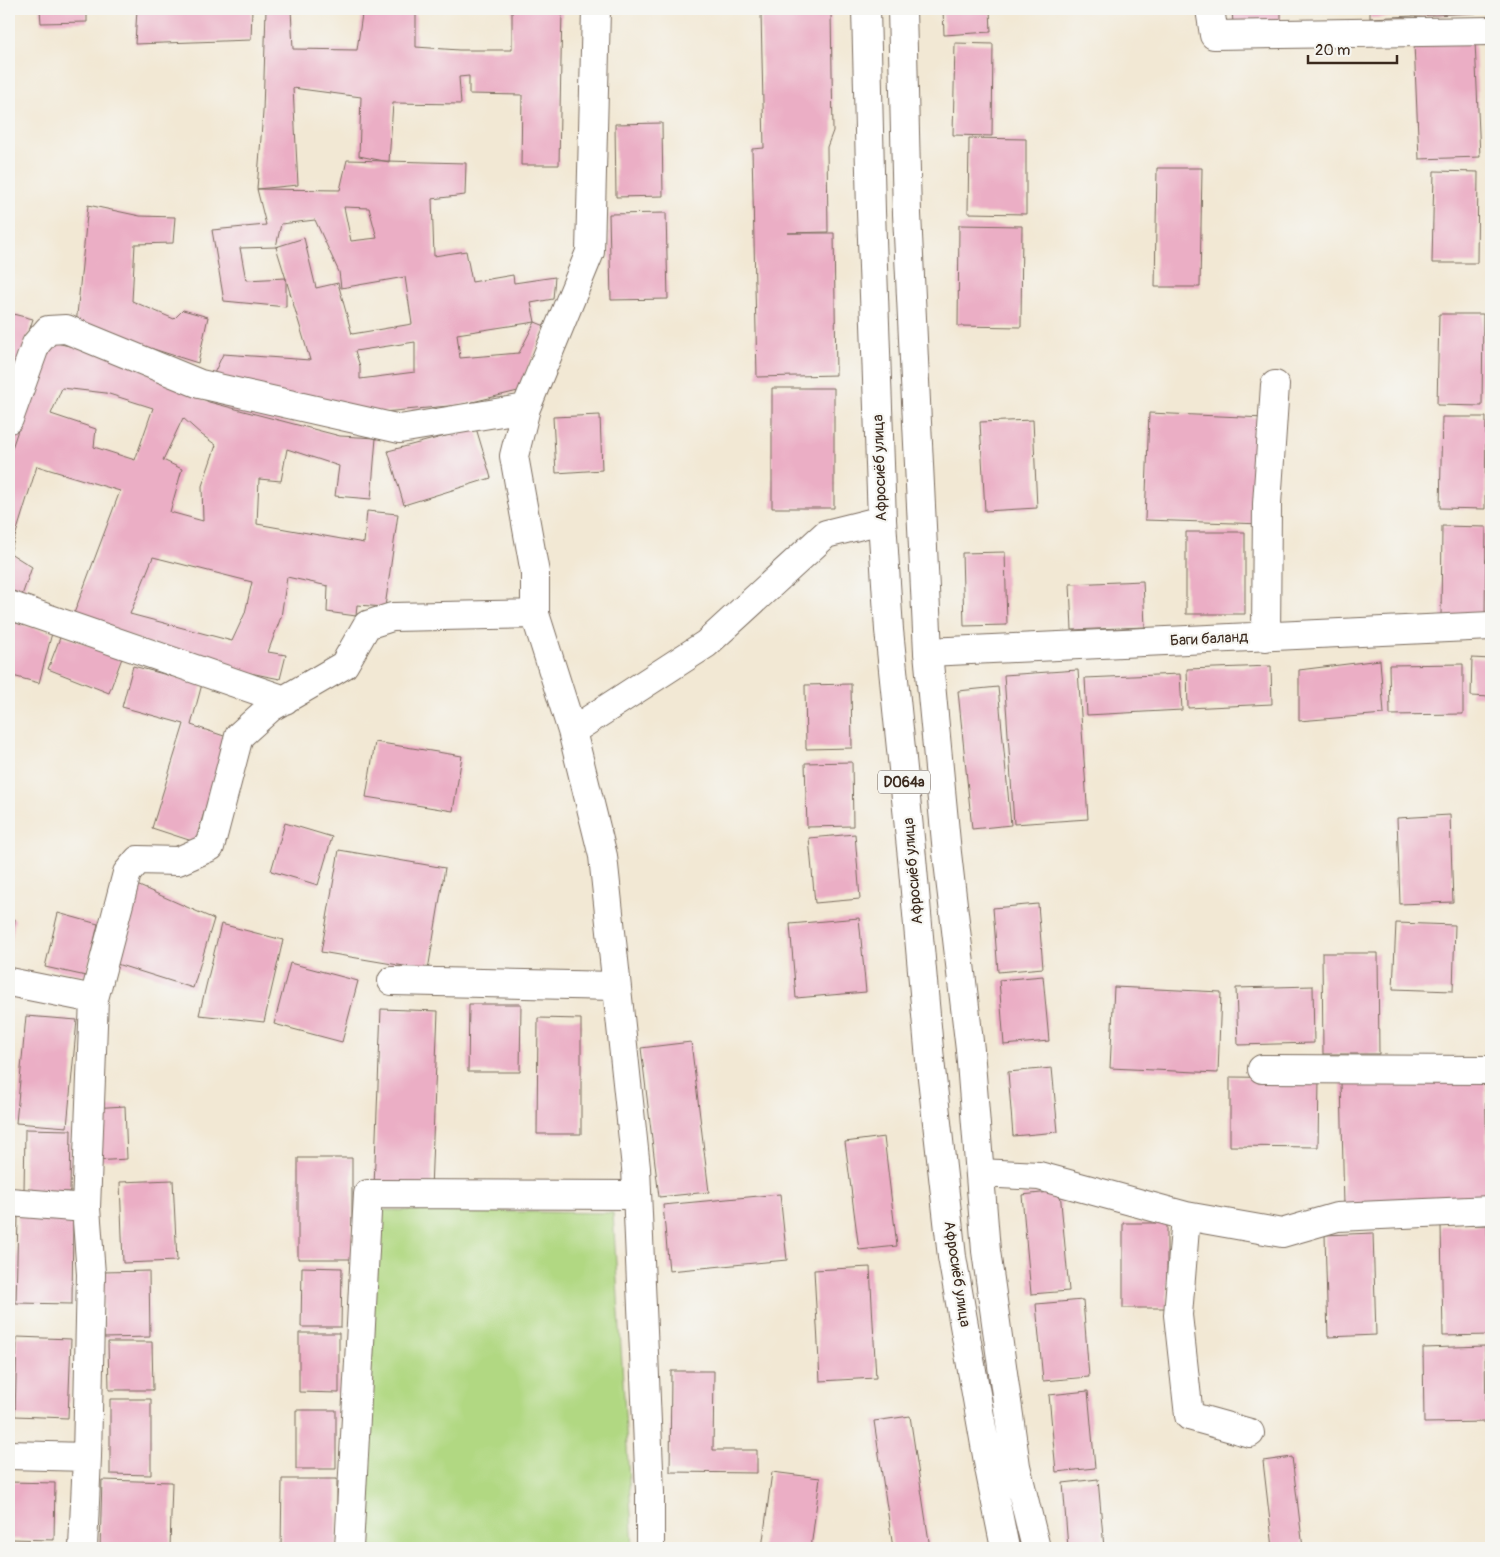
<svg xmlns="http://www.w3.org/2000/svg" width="1500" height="1557" viewBox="0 0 1500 1557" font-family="Pangolin,sans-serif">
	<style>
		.green { fill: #b1d882; stroke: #768150 }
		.building { fill: #ebaec5; fill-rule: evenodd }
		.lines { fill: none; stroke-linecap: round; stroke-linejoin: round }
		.minor-casing { stroke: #7b6c5e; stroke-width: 30 }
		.major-casing { stroke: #7b6c5e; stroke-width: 30 }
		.minor { stroke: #fff; stroke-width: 28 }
		.major { stroke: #fff; stroke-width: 28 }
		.labels { text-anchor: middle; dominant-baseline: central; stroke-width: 4.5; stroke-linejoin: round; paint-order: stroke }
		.shield { fill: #f6f6f2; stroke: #73675e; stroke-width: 1 }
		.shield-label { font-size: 14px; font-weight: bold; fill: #3b2a1e }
		.street-label { font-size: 15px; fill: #3b2a1e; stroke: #f6f6f2 }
	</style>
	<rect width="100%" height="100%" fill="#f6f6f2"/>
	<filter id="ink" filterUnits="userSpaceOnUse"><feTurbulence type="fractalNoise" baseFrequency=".02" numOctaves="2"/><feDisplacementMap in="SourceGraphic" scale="10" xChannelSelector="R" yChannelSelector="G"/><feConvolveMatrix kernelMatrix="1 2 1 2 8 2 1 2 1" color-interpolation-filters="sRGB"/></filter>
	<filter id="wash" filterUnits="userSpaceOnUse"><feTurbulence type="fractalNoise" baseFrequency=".0096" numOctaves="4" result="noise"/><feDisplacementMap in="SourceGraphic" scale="20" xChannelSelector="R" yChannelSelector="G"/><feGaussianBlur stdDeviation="1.12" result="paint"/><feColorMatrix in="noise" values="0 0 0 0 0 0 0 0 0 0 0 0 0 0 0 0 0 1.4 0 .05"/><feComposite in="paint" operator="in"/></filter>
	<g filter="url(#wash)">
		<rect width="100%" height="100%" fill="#f2e8d4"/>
		<path class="green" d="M374 1210 613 1213 633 1548H357Z"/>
		<g id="blocks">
			<path class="building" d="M40 9H87V22L41 23Z
				M137 9H252L251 40 135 44Z
				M266 9H291L293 49 357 50 362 14H416V47L459 50H512V9H562L559 165H521L522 95 469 94V76L459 77 461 104 393 103 389 162 359 156 361 97 293 88 298 185 257 189 263 112Z
				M943 9H990L991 32 944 35Z
				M1232 9H1281V24H1233Z
				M1370 9H1476V13L1370 18Z
				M831 13 833 131 827 147 828 232 788 233H834L836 375 757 377 752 149 764 148 761 14Z
				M1475 41 1480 157 1419 159 1414 43Z
				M955 43 993 44 992 136 953 135Z
				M662 123 663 196 616 197 615 124Z
				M969 138 1026 139V214L968 213Z
				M347 160 466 163 465 195 432 199 434 256 466 251 472 282 513 275 514 283 555 277 553 299 531 303 535 322 545 326 518 391 460 405 361 414 210 382 223 354 310 360 285 276 276 247 304 238 316 288 338 283 352 334 412 324 405 277 341 288 339 272 315 220 281 224 276 247 240 248 246 280 286 278V307L224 301 212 230 266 225 257 189 340 190ZM344 207 369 208 377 238 351 241ZM535 322 519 353 460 358 457 334ZM415 342V372L360 379V366L355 351Z
				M1157 168H1202L1200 287H1155Z
				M1434 171 1478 172 1477 263H1432Z
				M88 205 140 216 175 217 173 243 135 244 132 301 174 319 183 310 208 317 198 363 76 325Z
				M666 213 668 299 611 300 609 214Z
				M959 225 1022 226 1021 327 958 326Z
				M9 313 33 319 9 393Z
				M1439 314H1483L1482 406 1437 405Z
				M43 340 118 357 209 402 340 436 376 438 371 499 335 496 339 466 287 449 281 481 259 479 257 524 364 543 367 511 398 514 385 607 357 605 356 616 327 612 328 586 287 577 281 617 268 652 286 655 280 679 210 665 73 616 120 491 37 466 10 553 32 567 19 604 9 599V457L19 427ZM62 388 106 393 153 408 135 460 94 447 96 429 51 414ZM183 418 202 435 216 445 202 486 203 521 170 512 182 469 163 460ZM153 557 252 582 245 613 232 641 130 614Z
				M772 388H834V508H772Z
				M1149 413 1266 418 1263 524 1145 520Z
				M600 415 602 470 556 473 553 417Z
				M1442 417H1486L1485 509 1440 508Z
				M1033 420 1037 508 985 511 980 422Z
				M476 428 491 478 404 505 388 451Z
				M1442 526 1486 527 1485 619 1441 618Z
				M1186 532H1245V614H1186Z
				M1005 552 1007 625 964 626 962 553Z
				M1143 581 1145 627 1072 630 1070 584Z
				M9 621 52 633 39 683 9 675Z
				M61 635 122 658 109 693 48 669Z
				M1472 658 1491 659V697L1471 696Z
				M1380 660 1384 714 1299 721V670Z
				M1463 664V714L1390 715 1389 665Z
				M133 666 202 684 191 725 227 737 195 842 152 828 184 724 122 707Z
				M1271 666 1272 704 1188 708 1187 669Z
				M1078 670 1088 819 1014 824 1004 675Z
				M1180 674 1182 710 1087 715 1085 678Z
				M851 684 852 748 806 749 805 685Z
				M998 687 1011 825 972 829 958 691Z
				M375 742 462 756 453 811 366 797Z
				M852 762 853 826 807 827 805 763Z
				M1450 815 1453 902 1400 904 1397 818Z
				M285 823 332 837 318 885 271 871Z
				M855 834 860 899 815 903 809 838Z
				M339 850 445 868 428 970 321 952Z
				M137 885 214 919 193 988 107 961Z
				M1038 904 1043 968 998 972 993 908Z
				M58 913 98 924 86 976 45 967Z
				M9 918 15 919 10 950 9 949Z
				M859 918 866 992 796 998 790 924Z
				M1396 923 1455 925 1453 991 1393 989Z
				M221 924 283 940 264 1022 199 1015Z
				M1322 953H1378L1379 1054H1323Z
				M290 963 358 981 342 1042 274 1024Z
				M1043 976 1049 1041 1004 1045 999 980Z
				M1313 986 1314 1043 1238 1045 1236 988Z
				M1114 987 1221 992 1218 1073 1110 1068Z
				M469 1004H521L520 1072H468Z
				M381 1009 438 1011 431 1189 374 1187Z
				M26 1016 77 1020 67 1127 16 1123Z
				M538 1018 581 1019V1134H537Z
				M691 1042 709 1192 659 1197 641 1048Z
				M1052 1068 1058 1132 1013 1136 1008 1072Z
				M1230 1077 1319 1078 1318 1147 1230 1146Z
				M1485 1078 1488 1203 1344 1206 1341 1082Z
				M125 1106 127 1159 94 1161 91 1108Z
				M25 1129 71 1130 70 1192 24 1191Z
				M884 1137 897 1246 859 1250 845 1142Z
				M298 1158H352V1259H298Z
				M173 1180 177 1261 123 1263 120 1182Z
				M1060 1191 1069 1291 1031 1294 1022 1195Z
				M780 1194 787 1260 669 1271 663 1205Z
				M18 1216 73 1217 72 1304 16 1303Z
				M1123 1223H1167V1308H1123Z
				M1487 1225 1490 1335 1443 1336 1441 1226Z
				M1373 1233 1376 1335 1328 1337 1325 1235Z
				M302 1267 342 1268 341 1327H301Z
				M870 1267 876 1378 820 1381 814 1270Z
				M149 1271 150 1337 104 1338 103 1272Z
				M1083 1300 1089 1377 1043 1381 1036 1304Z
				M299 1333H339V1393L299 1392Z
				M17 1337 71 1339 68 1418 15 1416Z
				M108 1342H152L153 1390H109Z
				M1485 1346 1486 1422 1424 1423 1423 1348Z
				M671 1371H714L713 1450H757V1473L670 1472Z
				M1088 1391 1095 1468 1056 1472 1049 1395Z
				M110 1399H151V1475L110 1474Z
				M296 1410H336V1469H296Z
				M910 1416 930 1548H893L874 1421Z
				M1292 1457 1303 1548H1273L1263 1461Z
				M772 1472 820 1478 811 1548H762Z
				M282 1479H337V1548H281Z
				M1098 1479 1104 1548H1068L1063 1483Z
				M102 1480 172 1482 170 1548H100Z
				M9 1482 55 1483 54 1540 9 1539Z"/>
		</g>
	</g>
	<g filter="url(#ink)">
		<use href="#blocks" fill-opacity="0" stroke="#7b6c5e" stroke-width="1"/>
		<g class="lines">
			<g class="minor-casing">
				<path id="minor" d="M596 9 590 252 526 408 514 456 535 573V614L572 731 603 856 636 1168 650 1492V1548
					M1210 9 1214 35 1491 31
					M9 419 36 344 48 330 66 329 200 384 400 429 526 408
					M9 605 285 700
					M1266 637 1267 504 1275 385
					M928 652 1491 626
					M572 731 706 644 826 534 882 520
					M392 981 616 986
					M9 982 94 999 127 873 138 860 178 861 210 847 239 736 270 708 344 665 367 625 392 617 535 614
					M1262 1069 1491 1070
					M980 1173 1039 1176 1186 1216
					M9 1202 86 1208
					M1250 1433 1189 1416 1178 1315 1186 1216 1282 1233 1337 1217 1491 1210
					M9 1455 87 1457
					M83 1548 87 1457 91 1274 86 1208 94 999
					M349 1548 368 1194 637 1195"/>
			</g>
			<g class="major-casing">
				<path id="major" d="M866 9 871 211 882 520 889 630 912 858 930 1060 952 1257 990 1473 1005 1548
					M902 9 907 214 928 652 947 853 970 1050 986 1251 1016 1466 1036 1548"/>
			</g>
			<use href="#minor" class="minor"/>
			<use href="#major" class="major"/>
		</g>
	</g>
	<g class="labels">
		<rect class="shield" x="878" y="770.5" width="52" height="23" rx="4"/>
		<g class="shield-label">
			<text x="904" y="782">D064a</text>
		</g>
		<g class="street-label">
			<text transform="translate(880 468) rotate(-92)">Афросиёб улица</text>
			<text transform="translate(1209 639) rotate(-3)">Баги баланд</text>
			<text transform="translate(913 871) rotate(-95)">Афросиёб улица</text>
			<text transform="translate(957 1274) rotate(81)">Афросиёб улица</text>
		</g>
	</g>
	<rect width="1500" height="1557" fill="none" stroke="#f6f6f2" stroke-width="30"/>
	<path d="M1308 55v8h89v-8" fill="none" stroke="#3b2a1e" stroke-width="2.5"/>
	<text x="1315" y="55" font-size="15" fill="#3b2a1e" stroke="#f6f6f2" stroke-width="4" paint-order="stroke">20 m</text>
</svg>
